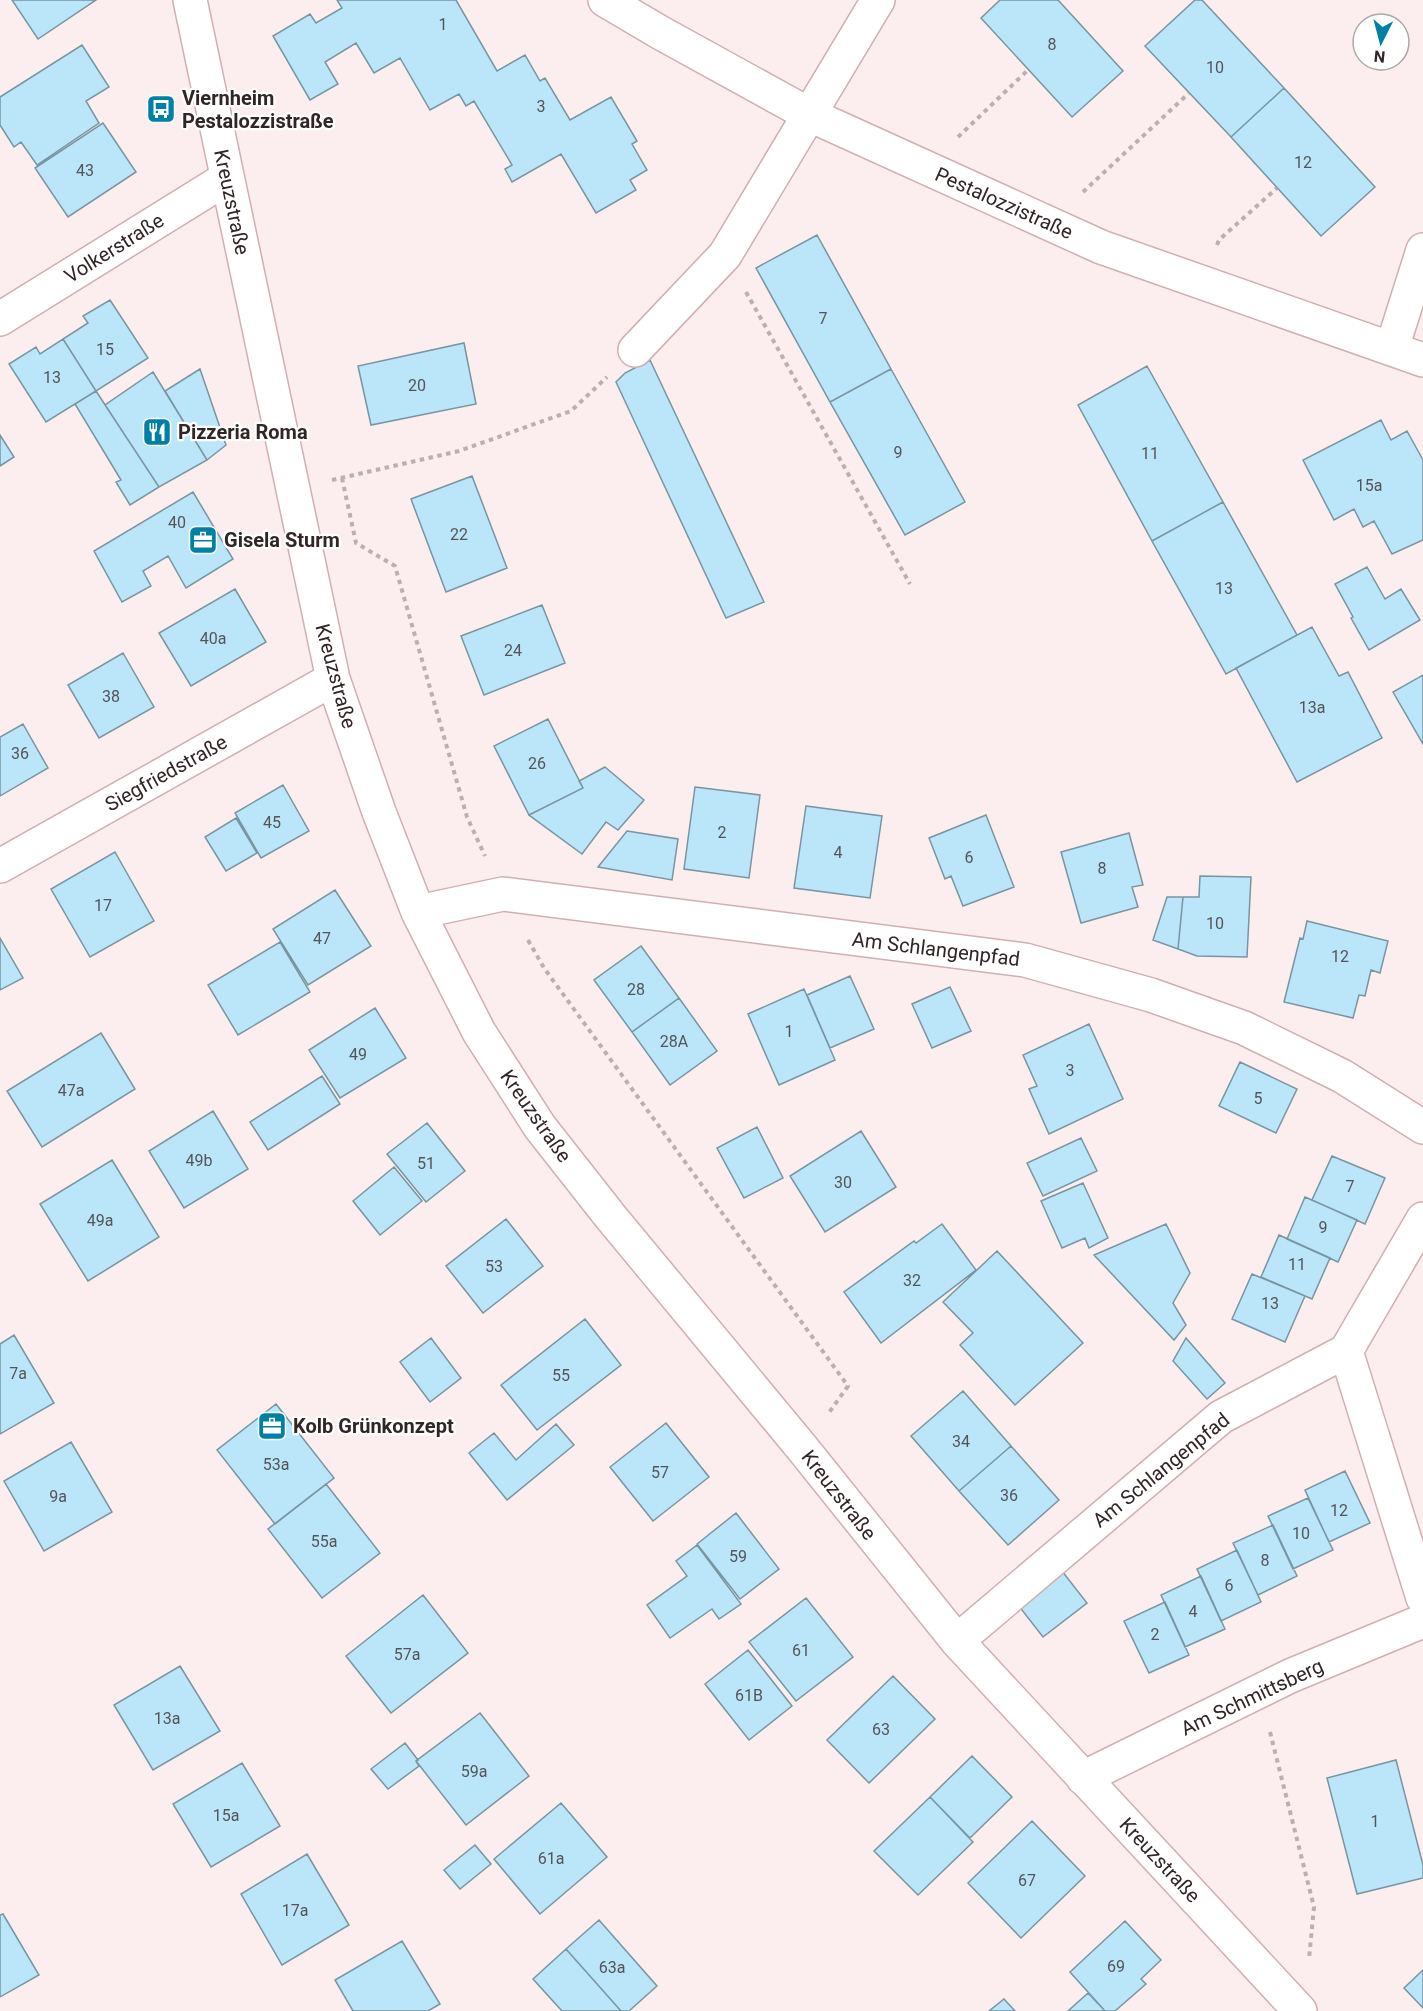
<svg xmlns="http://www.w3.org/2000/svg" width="1423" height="2011" viewBox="0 0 1423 2011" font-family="Roboto,sans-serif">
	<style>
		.building { fill: #bbe5f8; stroke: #7895a2; stroke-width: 1.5 }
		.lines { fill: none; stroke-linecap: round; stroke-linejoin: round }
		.minor-casing { stroke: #cfafb2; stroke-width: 36 }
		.path { stroke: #bcafb0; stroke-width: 4; stroke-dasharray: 4.5 4.5; stroke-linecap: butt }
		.minor { stroke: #fff; stroke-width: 33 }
		.labels { text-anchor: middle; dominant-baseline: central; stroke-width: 4.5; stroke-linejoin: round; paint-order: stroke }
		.number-label { font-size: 16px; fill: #54555a }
		.poi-label { font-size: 20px; font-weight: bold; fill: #312526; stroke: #fff; text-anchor: start }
		.street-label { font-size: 20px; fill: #312526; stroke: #fff }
	</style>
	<rect width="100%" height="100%" fill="#fceeef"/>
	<path class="building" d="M12 0H96L38 39Z
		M337 0H456L497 71 525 55 540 81 545 78 570 120 611 97 637 141 632 144 647 170 630 180 636 190 596 213 561 154 512 182 505 169 512 165 474 101 466 106 459 94 430 110 400 58 374 73 356 43 325 62 338 84 310 100 273 36 310 14 316 23 342 8Z
		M1000 0H1058L1123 71 1072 117 981 18Z
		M1195 0H1202L1284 88 1231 137 1145 46Z
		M82 45 109 87 86 101 99 123 37 165 21 142 14 147 0 125V97Z
		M1284 88 1375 187 1321 236 1231 137Z
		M103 123 136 172 68 217 35 168Z
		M817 235 891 369 830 402 756 268Z
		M110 300 148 358 96 391 63 339 88 323 83 316Z
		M63 339 96 391 46 422 9 364 36 347 40 354Z
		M464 343 476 404 371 425 358 366Z
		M650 360 764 602 726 618 616 382 625 373Z
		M1147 366 1223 502 1152 541 1078 405Z
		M200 369 226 445 207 460 165 391Z
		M891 369 965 502 905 535 830 402Z
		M153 372 207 460 159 487 105 405Z
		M96 391 159 487 130 505 116 482 121 480 75 404Z
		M1381 420 1391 440 1407 431 1423 460V540L1392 554 1374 521 1363 527 1354 509 1334 520 1303 460Z
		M0 435 14 457 0 466Z
		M472 476 507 568 446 592 411 499Z
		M193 492 233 559 186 588 168 556 143 571 151 586 122 602 94 551Z
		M1223 502 1297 635 1226 674 1152 541Z
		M1367 567 1385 599 1401 589 1420 620 1369 650 1351 618 1353 617 1335 584Z
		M235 589 266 642 191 686 159 633Z
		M542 605 565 663 484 695 461 636Z
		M1312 627 1339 676 1348 672 1382 738 1297 782 1236 668Z
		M123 653 154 707 99 738 68 685Z
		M1423 675V744L1393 692Z
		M548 719 583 788 529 815 494 746Z
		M23 724 48 768 0 796V737Z
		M605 767 644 800 618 830 606 822 582 854 529 815 583 788 579 781Z
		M283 785 309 831 261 858 235 813Z
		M695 787 760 795 749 878 684 869Z
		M806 806 882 816 870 898 794 888Z
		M986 815 1014 887 963 906 951 876 945 879 929 838Z
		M236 818 257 853 226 871 205 837Z
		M627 831 678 839 672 880 598 867Z
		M1129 833 1143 885 1132 887 1138 907 1081 923 1061 852Z
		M115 852 154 921 90 957 51 889Z
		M1200 876 1251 877 1247 957 1197 956 1178 949 1183 897H1199Z
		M335 890 371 946 308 985 273 929Z
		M1167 897H1183L1178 949 1153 940Z
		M1307 921 1388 941 1380 973 1371 970 1365 996 1359 995 1353 1018 1284 1002 1300 938 1303 939Z
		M0 938 23 978 0 990Z
		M280 942 310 992 238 1035 208 985Z
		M641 946 679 998 632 1032 594 980Z
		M850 976 874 1029 830 1048 807 995Z
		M950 987 971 1031 932 1048 912 1004Z
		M804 989 835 1060 779 1085 748 1014Z
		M679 998 717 1051 670 1085 632 1032Z
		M375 1008 406 1058 340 1098 309 1050Z
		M1089 1024 1123 1099 1049 1134 1029 1089 1037 1086 1023 1055Z
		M101 1033 135 1089 42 1147 7 1091Z
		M1240 1062 1297 1089 1276 1133 1219 1106Z
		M322 1076 340 1104 268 1150 250 1122Z
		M213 1111 248 1169 184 1208 149 1151Z
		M427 1123 465 1171 426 1202 387 1154Z
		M757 1127 783 1178 744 1198 717 1148Z
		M861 1131 896 1187 825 1232 790 1176Z
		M1081 1138 1097 1171 1043 1196 1027 1163Z
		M1332 1156 1385 1178 1365 1224 1312 1200Z
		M112 1160 159 1237 88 1281 40 1204Z
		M394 1167 422 1201 380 1235 353 1201Z
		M1083 1183 1108 1238 1089 1248 1085 1238 1062 1248 1041 1201Z
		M1305 1197 1357 1220 1338 1262 1287 1239Z
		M506 1219 543 1266 483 1313 446 1266Z
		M942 1224 976 1270 881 1343 844 1292 914 1241 916 1243Z
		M1166 1224 1190 1273 1173 1303 1186 1325 1174 1340 1094 1255Z
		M1279 1235 1330 1258 1312 1299 1261 1277Z
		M997 1251 1083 1343 1015 1405 960 1345 973 1333 943 1302Z
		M1252 1274 1305 1296 1285 1342 1232 1319Z
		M585 1319 621 1365 537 1430 501 1385Z
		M14 1335 54 1403 0 1434V1344Z
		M431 1338 461 1378 430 1402 400 1362Z
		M1186 1338 1225 1383 1207 1399 1173 1361Z
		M963 1391 1011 1446 959 1491 911 1436Z
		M276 1404 334 1478 275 1524 217 1450Z
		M666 1423 709 1477 653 1521 610 1467Z
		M556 1424 574 1445 507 1500 469 1453 494 1433 516 1460Z
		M71 1442 112 1512 44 1551 4 1481Z
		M1011 1446 1059 1500 1008 1545 959 1491Z
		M1345 1471 1370 1523 1329 1542 1305 1490Z
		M326 1484 380 1553 322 1598 268 1529Z
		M1308 1498 1333 1550 1293 1569 1268 1516Z
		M736 1513 779 1569 740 1599 697 1544Z
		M1273 1525 1297 1576 1258 1595 1233 1543Z
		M697 1545 741 1604 719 1619 712 1609 670 1638 647 1605 687 1576 676 1561Z
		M1237 1550 1261 1602 1221 1621 1197 1569Z
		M1062 1571 1087 1603 1043 1637 1018 1605Z
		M1201 1576 1225 1629 1185 1647 1161 1595Z
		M423 1595 468 1653 391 1713 346 1656Z
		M806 1598 853 1657 796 1701 749 1642Z
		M1165 1602 1189 1655 1149 1673 1124 1621Z
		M748 1650 792 1706 749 1740 705 1684Z
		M180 1666 220 1731 153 1770 114 1705Z
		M893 1676 935 1719 869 1783 827 1740Z
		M480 1713 529 1776 466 1825 416 1761Z
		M405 1743 418 1760 416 1761 419 1766 388 1789 371 1769Z
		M972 1756 1012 1797 970 1838 930 1797Z
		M1396 1760 1423 1865V1878L1357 1894 1327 1778Z
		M242 1763 280 1826 211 1867 173 1804Z
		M930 1797 973 1842 918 1895 874 1851Z
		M561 1803 607 1857 540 1914 494 1859Z
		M1032 1821 1085 1876 1021 1938 968 1883Z
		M475 1845 491 1864 460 1889 444 1870Z
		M307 1854 349 1925 282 1965 241 1894Z
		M3 1914 39 1975 0 1997V1915Z
		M599 1920 657 1986 629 2011H621L566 1949Z
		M1125 1921 1161 1960 1141 1979 1146 1984 1115 2011H1105L1070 1972Z
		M402 1941 440 2004 428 2011H353L335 1980Z
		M566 1949 621 2011H562L533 1979Z
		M1423 1970V2008L1404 1988Z
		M1088 1993 1105 2011H1068Z
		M1004 1999 1015 2011H989Z"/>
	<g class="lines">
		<g class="minor-casing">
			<path id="minor" d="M190 0 333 679 379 812 418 912 479 1032 540 1127 610 1216 803 1449 957 1641 1300 2011
				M605 0 661 33 810 115 1101 247 1423 360
				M0 319 227 178
				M1392 348 1423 250
				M635 350 725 255 878 0
				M0 866 333 679
				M418 912 503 894 1025 960 1151 995 1244 1028 1342 1076 1423 1127
				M1346 1351 1423 1598
				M957 1641 1221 1417 1346 1351 1423 1219
				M1083 1778 1290 1676 1423 1621"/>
		</g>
		<path class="path" d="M958 137 1029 69
			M1083 192 1189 93
			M1217 245 1219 240 1277 188
			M746 292 910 584
			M342 478 356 543 395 566 467 817 485 856
			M332 480 459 451 571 411 607 377
			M528 940 544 968 848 1386 828 1414
			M1270 1732 1314 1907 1309 1959"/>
		<use href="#minor" class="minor"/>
	</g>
	<defs>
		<g id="bus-square" transform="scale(1.5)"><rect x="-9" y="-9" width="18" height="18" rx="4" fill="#0180a5" stroke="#fff"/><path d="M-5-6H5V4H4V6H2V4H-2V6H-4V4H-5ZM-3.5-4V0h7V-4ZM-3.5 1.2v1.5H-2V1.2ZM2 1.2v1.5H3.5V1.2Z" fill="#fff"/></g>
		<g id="restaurant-square" transform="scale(1.5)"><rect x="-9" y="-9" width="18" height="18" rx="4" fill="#0180a5" stroke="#fff"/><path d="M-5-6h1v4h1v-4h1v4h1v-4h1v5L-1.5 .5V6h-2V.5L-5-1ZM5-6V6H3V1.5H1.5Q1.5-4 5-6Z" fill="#fff"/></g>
		<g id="office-square" transform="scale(1.5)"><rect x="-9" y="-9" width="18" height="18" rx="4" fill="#0180a5" stroke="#fff"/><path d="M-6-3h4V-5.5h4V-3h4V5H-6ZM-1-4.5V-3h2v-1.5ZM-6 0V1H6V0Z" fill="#fff"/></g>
	</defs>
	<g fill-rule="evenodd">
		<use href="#bus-square" x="161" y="109"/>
		<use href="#restaurant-square" x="157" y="432"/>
		<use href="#office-square" x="203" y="540"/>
		<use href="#office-square" x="272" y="1426"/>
	</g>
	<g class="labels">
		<g class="number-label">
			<text x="443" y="24">1</text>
			<text x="1052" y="44">8</text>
			<text x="1215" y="67">10</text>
			<text x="541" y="106">3</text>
			<text x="1303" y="162">12</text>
			<text x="85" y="170">43</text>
			<text x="823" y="318">7</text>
			<text x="105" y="349">15</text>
			<text x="52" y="377">13</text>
			<text x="417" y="385">20</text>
			<text x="898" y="452">9</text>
			<text x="1150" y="453">11</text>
			<text x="1369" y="485">15a</text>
			<text x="177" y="522">40</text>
			<text x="459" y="534">22</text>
			<text x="1224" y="588">13</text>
			<text x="213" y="638">40a</text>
			<text x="513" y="650">24</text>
			<text x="111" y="696">38</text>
			<text x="1312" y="707">13a</text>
			<text x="20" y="753">36</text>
			<text x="537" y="763">26</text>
			<text x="272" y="822">45</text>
			<text x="722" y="832">2</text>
			<text x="838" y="852">4</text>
			<text x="969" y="857">6</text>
			<text x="1102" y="868">8</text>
			<text x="103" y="905">17</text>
			<text x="1215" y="923">10</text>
			<text x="322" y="938">47</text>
			<text x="1340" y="956">12</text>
			<text x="636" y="989">28</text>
			<text x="789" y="1031">1</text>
			<text x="674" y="1041">28A</text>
			<text x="358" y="1054">49</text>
			<text x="1070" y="1070">3</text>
			<text x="71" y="1090">47a</text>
			<text x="1258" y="1098">5</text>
			<text x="199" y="1160">49b</text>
			<text x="426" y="1163">51</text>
			<text x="843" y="1182">30</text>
			<text x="1350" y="1186">7</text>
			<text x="100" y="1220">49a</text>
			<text x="1323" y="1227">9</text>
			<text x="1297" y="1264">11</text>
			<text x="494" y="1266">53</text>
			<text x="912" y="1280">32</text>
			<text x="1270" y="1303">13</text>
			<text x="18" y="1373">7a</text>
			<text x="561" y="1375">55</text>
			<text x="961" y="1441">34</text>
			<text x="276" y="1464">53a</text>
			<text x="660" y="1472">57</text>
			<text x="1009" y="1495">36</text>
			<text x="58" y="1496">9a</text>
			<text x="1339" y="1510">12</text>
			<text x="1301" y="1533">10</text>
			<text x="324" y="1541">55a</text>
			<text x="738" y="1556">59</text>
			<text x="1265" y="1560">8</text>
			<text x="1229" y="1585">6</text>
			<text x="1193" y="1611">4</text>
			<text x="1155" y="1634">2</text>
			<text x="801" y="1650">61</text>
			<text x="407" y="1654">57a</text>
			<text x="749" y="1695">61B</text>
			<text x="167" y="1718">13a</text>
			<text x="881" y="1729">63</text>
			<text x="474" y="1771">59a</text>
			<text x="226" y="1815">15a</text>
			<text x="1375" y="1821">1</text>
			<text x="551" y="1858">61a</text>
			<text x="1027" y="1880">67</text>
			<text x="295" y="1910">17a</text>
			<text x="1116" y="1966">69</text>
			<text x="612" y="1967">63a</text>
		</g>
		<g class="poi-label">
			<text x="182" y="98">Viernheim<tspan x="182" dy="23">Pestalozzistraße</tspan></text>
			<text x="178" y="432">Pizzeria Roma</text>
			<text x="224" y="540">Gisela Sturm</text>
			<text x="293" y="1426">Kolb Grünkonzept</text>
		</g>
		<g class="street-label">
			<text transform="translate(232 202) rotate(78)">Kreuzstraße</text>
			<text transform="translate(1004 203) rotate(24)">Pestalozzistraße</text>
			<text transform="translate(114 248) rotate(-32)">Volkerstraße</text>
			<text transform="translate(336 676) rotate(75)">Kreuzstraße</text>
			<text transform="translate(166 773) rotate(-29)">Siegfriedstraße</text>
			<text transform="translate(936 949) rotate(7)">Am Schlangenpfad</text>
			<text transform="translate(536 1116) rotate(55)">Kreuzstraße</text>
			<text transform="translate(1161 1470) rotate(-39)">Am Schlangenpfad</text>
			<text transform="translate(839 1495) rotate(52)">Kreuzstraße</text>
			<text transform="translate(1252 1697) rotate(-25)">Am Schmittsberg</text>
			<text transform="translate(1160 1860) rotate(47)">Kreuzstraße</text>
		</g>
	</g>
	<g transform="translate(1381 42) rotate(186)"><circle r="28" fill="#ffffff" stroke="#ada8a8" stroke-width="1.5"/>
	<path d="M0-4.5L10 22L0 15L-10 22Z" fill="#0180a5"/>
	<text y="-9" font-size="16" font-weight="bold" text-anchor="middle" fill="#312526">N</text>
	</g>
</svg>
